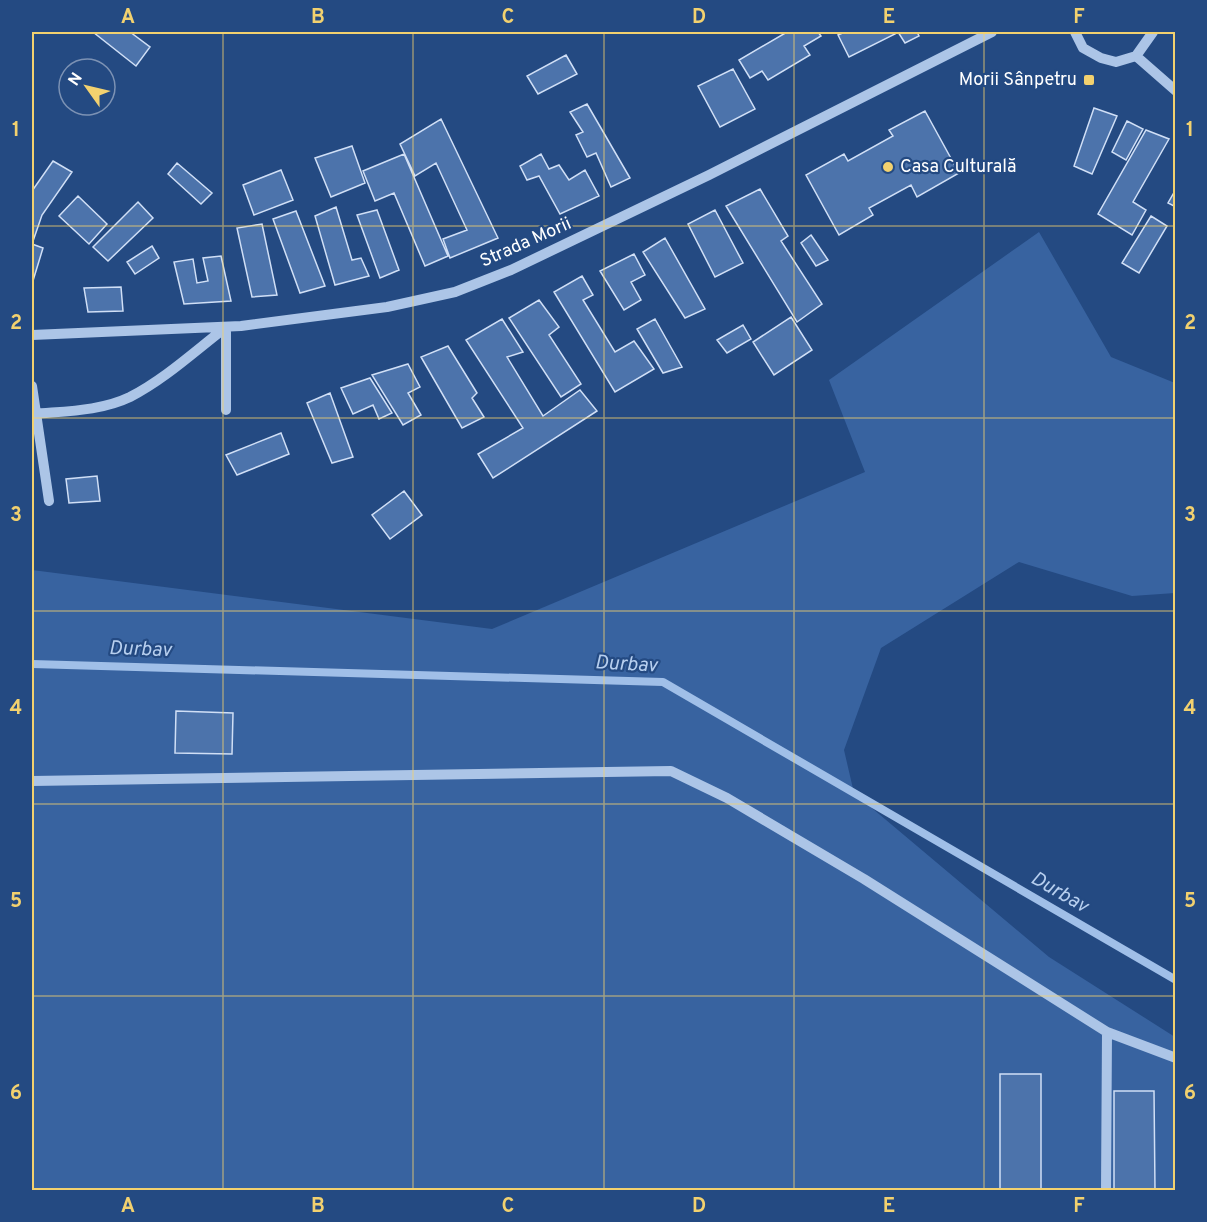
<svg xmlns="http://www.w3.org/2000/svg" width="1207" height="1222" viewBox="0 0 1207 1222" font-family="Overpass,sans-serif">
	<style>
		.green { fill: #3863a0 }
		.lines { fill: none; stroke-linecap: round; stroke-linejoin: round }
		.stream { stroke: #a0bfe8; stroke-width: 8 }
		.building { fill: #4c73ab; stroke: #d0dff6; stroke-width: 1.5 }
		.minor { stroke: #acc5e7; stroke-width: 10 }
		.grid { fill: none; stroke: #f2d16f; stroke-width: 1.5; stroke-opacity: 0.55 }
		.poi-dot { fill: #f2d16f; stroke: #244a82; stroke-width: 2 }
		.labels { text-anchor: middle; dominant-baseline: central; stroke-width: 4.5; stroke-linejoin: round; paint-order: stroke }
		.poi-label { font-size: 18px; fill: #fff; stroke: #244a82; text-anchor: end }
		.street-label { font-size: 18px; fill: #fff; stroke: #244a82 }
		.water-label { font-size: 20px; font-style: italic; fill: #b7cfef; stroke: #244a82 }
		.neatline { fill: none; stroke: #f2d16f; stroke-width: 2 }
		.grid-label { font-size: 20px; text-anchor: middle; font-weight: bold; fill: #f2d16f }
	</style>
	<rect width="100%" height="100%" fill="#244a82"/>
	<path class="green" d="M1039 232 1111 357 1175 383V593L1132 596 1019 562 881 648 844 750 854 793 1049 957 1175 1037V1190H32V570L492 629 865 472 829 380Z"/>
	<g class="lines">
		<path class="stream" d="M32 664 663 682 1176 980"/>
	</g>
	<path class="building" d="M93 32H130L150 47 136 66Z
		M787 32H818L821 36 804 46 810 55 768 80 762 71 750 78 739 60Z
		M845 32H894L895 34 849 57 838 35Z
		M898 32H917L919 36 905 43Z
		M566 55 577 74 538 94 527 76Z
		M733 69 755 109 720 127 698 86Z
		M587 104 630 178 611 187 596 153 587 157 576 135 583 132 570 112Z
		M1094 108 1117 116 1092 174 1074 166Z
		M925 111 959 173 917 197 911 185 869 208 873 215 839 235 806 175 844 154 848 161 893 136 889 130Z
		M441 119 498 238 450 258 443 239 467 230 436 163 415 176 400 144Z
		M1127 121 1143 129 1126 160 1112 152Z
		M1146 130 1169 139 1133 202 1146 210 1132 235 1098 214Z
		M352 146 365 183 331 197 315 158Z
		M404 154 448 256 425 266 394 193 375 201 363 171Z
		M541 154 549 169 559 165 569 180 585 170 599 196 560 214 539 176 527 180 520 166Z
		M53 161 72 172 42 215 32 244 43 248 32 284V191Z
		M177 163 212 193 201 204 168 174Z
		M281 170 293 200 254 215 243 185Z
		M760 189 788 236 781 241 822 304 797 322 726 206Z
		M1176 189V207L1168 203Z
		M78 196 107 224 89 244 59 216Z
		M138 202 153 218 108 261 93 247Z
		M336 207 352 260 361 258 369 276 335 285 315 216Z
		M377 210 399 270 380 278 357 215Z
		M715 210 743 263 715 277 688 224Z
		M296 211 325 286 300 293 273 219Z
		M1151 216 1167 226 1139 273 1122 263Z
		M262 224 277 295 252 297 237 228Z
		M811 235 828 260 816 266 801 243Z
		M665 238 705 309 685 318 643 252Z
		M152 246 159 258 135 274 127 262Z
		M634 254 645 275 631 282 641 300 624 310 600 271Z
		M221 256 231 301 184 304 174 262 193 259 197 283 208 281 203 258Z
		M582 276 593 295 583 300 615 352 634 341 654 369 615 392 554 292Z
		M121 287 123 311 88 312 84 288Z
		M539 300 559 327 549 335 581 384 561 397 509 318Z
		M791 317 812 350 774 375 753 342Z
		M502 319 523 352 507 357 543 416 580 390 597 411 493 478 478 454 523 428 466 340Z
		M655 319 682 367 663 373 637 329Z
		M743 325 751 339 727 353 717 340Z
		M448 346 477 393 472 398 484 417 462 428 421 357Z
		M408 364 420 387 408 393 421 415 403 425 372 375Z
		M370 378 392 413 379 419 373 405 353 414 341 388Z
		M330 393 353 457 332 463 307 403Z
		M281 433 289 454 237 475 226 455Z
		M97 476 100 501 69 503 66 479Z
		M404 491 422 515 390 539 372 515Z
		M176 711 233 713 232 754 175 753Z
		M1000 1074H1041V1190H1000Z
		M1114 1091H1154L1155 1190H1114Z"/>
	<g class="lines">
		<path class="minor" d="M1075 32 1083 48 1101 58 1116 62 1136 56 1153 32
			M1136 56 1176 91
			M226 328V410
			M32 335 241 326 387 307 455 292 511 270 709 175 992 32
			M32 386 49 501
			M34 414C66 411 101 411 130 397 165 379 195 351 225 328
			M32 781 671 771 727 798 864 879 1107 1032 1176 1058
			M1106 1190 1107 1032"/>
	</g>
	<path class="grid" d="M223 32V1190M413 32V1190M604 32V1190M794 32V1190M984 32V1190M32 226H1176M32 418H1176M32 611H1176M32 804H1176M32 996H1176"/>
	<g class="poi-dot">
		<rect x="1083" y="74" width="12" height="12" rx="3"/>
		<circle cx="888" cy="167" r="6"/>
	</g>
	<g class="labels">
		<g class="poi-label">
			<text x="1077" y="80">Morii Sânpetru</text>
			<text x="900" y="167" text-anchor="start">Casa Culturală</text>
		</g>
		<g class="street-label">
			<text transform="translate(526 243) rotate(-24)">Strada Morii</text>
		</g>
		<g class="water-label">
			<text transform="translate(140 650) rotate(2)">Durbav</text>
			<text transform="translate(626 665) rotate(3)">Durbav</text>
			<text transform="translate(1059 893) rotate(30)">Durbav</text>
		</g>
	</g>
	<rect width="1207" height="1222" fill="none" stroke="#244a82" stroke-width="66"/>
	<g transform="translate(87 87) rotate(304)"><circle r="28" fill="#244a82" stroke="#7c92b4" stroke-width="1.5"/>
	<path d="M0-4.5L10 22L0 15L-10 22Z" fill="#f2d16f"/>
	<text y="-9" font-size="16" font-weight="bold" text-anchor="middle" fill="#ffffff">N</text>
	</g>
	<rect x="33" y="33" width="1141" height="1156" class="neatline"/>
	<g class="grid-label">
		<text x="128" y="23">A</text>
		<text x="318" y="23">B</text>
		<text x="508" y="23">C</text>
		<text x="699" y="23">D</text>
		<text x="889" y="23">E</text>
		<text x="1079" y="23">F</text>
		<text x="16" y="136">1</text>
		<text x="1190" y="136">1</text>
		<text x="16" y="329">2</text>
		<text x="1190" y="329">2</text>
		<text x="16" y="521">3</text>
		<text x="1190" y="521">3</text>
		<text x="16" y="714">4</text>
		<text x="1190" y="714">4</text>
		<text x="16" y="907">5</text>
		<text x="1190" y="907">5</text>
		<text x="16" y="1099">6</text>
		<text x="1190" y="1099">6</text>
		<text x="128" y="1212">A</text>
		<text x="318" y="1212">B</text>
		<text x="508" y="1212">C</text>
		<text x="699" y="1212">D</text>
		<text x="889" y="1212">E</text>
		<text x="1079" y="1212">F</text>
	</g>
</svg>
